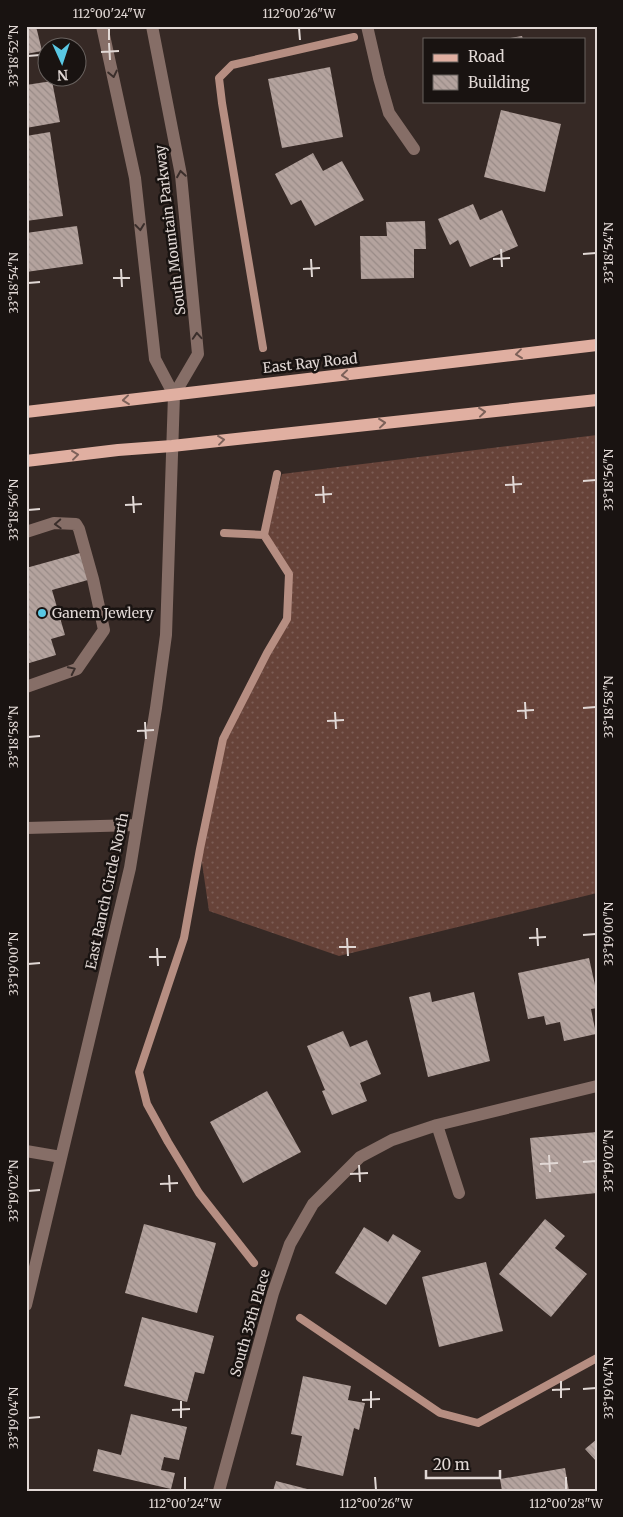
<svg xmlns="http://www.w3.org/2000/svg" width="623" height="1517" viewBox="0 0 623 1517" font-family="Merriweather,serif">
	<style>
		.grass { fill: url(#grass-dots) }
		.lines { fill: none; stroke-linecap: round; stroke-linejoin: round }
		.stream { stroke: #b68e82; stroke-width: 8 }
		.building { fill: url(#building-back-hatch) }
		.minor { stroke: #866e67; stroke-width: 12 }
		.major { stroke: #e0afa1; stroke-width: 12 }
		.oneway { stroke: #3a2e2b }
		.oneway2 { stroke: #7c6159 }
		.ticks { fill: none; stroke: #e1d8d5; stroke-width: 2 }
		.poi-dot { fill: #59c8e4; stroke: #191311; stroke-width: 2 }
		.labels { text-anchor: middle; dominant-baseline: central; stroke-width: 5; stroke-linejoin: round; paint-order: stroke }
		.street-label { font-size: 14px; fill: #e1d8d5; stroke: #191311 }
		.poi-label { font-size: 14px; fill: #e1d8d5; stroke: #191311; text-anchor: start }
		.neatline { fill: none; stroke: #e1d8d5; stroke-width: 2 }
		.ticks-label { font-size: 12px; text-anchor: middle; fill: #e1d8d5 }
	</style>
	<defs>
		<pattern id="grass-dots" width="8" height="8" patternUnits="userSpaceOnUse" patternTransform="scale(1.25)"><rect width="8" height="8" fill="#674339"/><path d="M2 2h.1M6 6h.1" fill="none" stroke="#7c5d55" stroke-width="1.8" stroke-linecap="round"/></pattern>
		<pattern id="building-back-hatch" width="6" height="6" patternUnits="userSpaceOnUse" patternTransform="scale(1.25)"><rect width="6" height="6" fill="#b4a39e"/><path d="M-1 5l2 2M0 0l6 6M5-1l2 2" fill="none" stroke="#988a86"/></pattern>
	</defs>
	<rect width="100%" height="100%" fill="#362925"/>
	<path class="grass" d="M597 435V893L339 956 209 911 200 849 223 739 267 653 287 619 289 574 264 535 282 474Z"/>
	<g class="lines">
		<path class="stream" d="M263 348 222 103 219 78 232 65 354 37
			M224 533 264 535
			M254 1263 199 1193 168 1142 147 1104 139 1072 184 938 200 849 223 739 267 653 287 619 289 574 264 535 277 474
			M300 1318 440 1413 478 1423 597 1358"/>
	</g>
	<path class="building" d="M26 26H36L42 51 26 54Z
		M522 36 523 39H510V38Z
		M330 67 343 137 282 148 268 79Z
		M52 81 60 122 26 128V85Z
		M501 110 561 124 545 192 484 177Z
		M50 132 63 216 26 221V136Z
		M313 153 323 171 342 161 364 200 315 226 301 200 291 205 275 174Z
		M473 204 480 220 502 210 518 246 470 267 458 240 450 245 438 219Z
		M425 221 426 249H414V278L361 279 360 236H387L386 222Z
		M77 226 83 264 26 272V233Z
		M80 553 88 580 52 590 65 635 51 639 56 655 26 664V568Z
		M589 958 597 994V1008L591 1009 596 1034 564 1041 560 1022 546 1025 544 1016 528 1019 518 973Z
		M430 992 432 1002 474 992 490 1061 428 1077 409 997Z
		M343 1031 350 1047 367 1040 381 1074 360 1083 367 1101 332 1115 322 1091 325 1090 307 1046Z
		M267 1091 301 1152 243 1183 210 1122Z
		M597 1132V1193L536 1199 530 1138Z
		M545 1219 565 1236 555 1248 587 1274 551 1317 499 1274Z
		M144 1224 216 1243 197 1313 125 1293Z
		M364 1227 388 1242 393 1234 421 1251 386 1305 335 1273Z
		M486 1262 503 1331 439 1347 422 1277Z
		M142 1317 214 1336 204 1374 195 1372 187 1402 124 1386Z
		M303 1376 351 1386 348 1400 365 1403 359 1430 354 1428 343 1476 296 1465 302 1436 291 1434Z
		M131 1414 187 1427 179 1460 164 1457 161 1470 175 1473 171 1489 93 1471 98 1449 121 1455Z
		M597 1439V1462L585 1449Z
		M565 1468 569 1491H502L500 1479Z
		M276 1481 311 1490V1491H273Z"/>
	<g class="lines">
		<path class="minor" d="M102 26 135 178 155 359 174 395
			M367 26 379 78 389 113 414 149
			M26 532 54 523 76 524 79 529 93 579 104 630 77 669 26 687
			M26 828 137 825
			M437 1125 459 1193
			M26 1151 61 1157
			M26 1305 130 868 156 708 166 635 174 395 198 354 181 175 152 26
			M219 1491 273 1293 290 1244 313 1204 360 1157 392 1140 437 1125 597 1086"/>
		<path class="major" d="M26 412 597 345
			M26 461 118 450 172 446 597 400"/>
	</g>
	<defs><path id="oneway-chevron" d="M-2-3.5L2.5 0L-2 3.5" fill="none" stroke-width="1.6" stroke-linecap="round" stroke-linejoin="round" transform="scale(1.25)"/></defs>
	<g class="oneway">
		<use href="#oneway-chevron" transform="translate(113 74) rotate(78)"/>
		<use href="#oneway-chevron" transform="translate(181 174) rotate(-99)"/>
		<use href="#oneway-chevron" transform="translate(140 227) rotate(83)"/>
		<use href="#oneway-chevron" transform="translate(197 336) rotate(-94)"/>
		<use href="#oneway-chevron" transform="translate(58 524) rotate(177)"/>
		<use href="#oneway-chevron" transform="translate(72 670) rotate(-26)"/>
	</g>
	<g class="oneway2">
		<use href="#oneway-chevron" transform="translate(519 354) rotate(173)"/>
		<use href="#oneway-chevron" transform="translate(345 375) rotate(174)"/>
		<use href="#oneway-chevron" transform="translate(126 400) rotate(174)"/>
		<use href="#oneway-chevron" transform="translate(482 412) rotate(-6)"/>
		<use href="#oneway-chevron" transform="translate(382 423) rotate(-6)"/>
		<use href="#oneway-chevron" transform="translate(221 440) rotate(-7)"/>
		<use href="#oneway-chevron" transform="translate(75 455) rotate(-7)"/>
	</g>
	<path class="ticks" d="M109 28V40M299 28 300 40M109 43 110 60M101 52 119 51M28 56 40 55M501 249 502 267M583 254 596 253M311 259 312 277M493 259 510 258M121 269 122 287M303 269 320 268M113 278H130M28 283 40 282M513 476 514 493M583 481 596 480M505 485 522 484M323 486 324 503M315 495 332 494M133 496 134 513M125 505 142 504M28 510 40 509M525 702 526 719M583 708 596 707M517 711 534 710M335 712 336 729M327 721 344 720M145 722 146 739M137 731 154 730M28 737 40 736M537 928 538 946M583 935 596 934M347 938 348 956M529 938 546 937M339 947H356M157 948 158 966M149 957H166M28 964 40 963M549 1155 550 1172M583 1162 596 1161M540 1164 558 1163M359 1165 360 1182M350 1174 368 1173M169 1175 170 1192M160 1184 178 1183M28 1191 40 1190M561 1381V1398M583 1389 596 1388M552 1390 570 1389M371 1391V1408M362 1400 380 1399M181 1401V1418M172 1410 190 1409M28 1418 40 1417M185 1477V1490M375 1477 376 1490M566 1477V1490"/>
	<circle class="poi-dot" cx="42" cy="613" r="5"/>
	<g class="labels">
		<g class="street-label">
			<text transform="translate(170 230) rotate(-97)">South Mountain Parkway</text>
			<text transform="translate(310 363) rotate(-6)">East Ray Road</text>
			<text transform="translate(107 891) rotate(-78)">East Ranch Circle North</text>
			<text transform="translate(250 1323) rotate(-74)">South 35th Place</text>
		</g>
		<g class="poi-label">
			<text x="52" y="613">Ganem Jewlery</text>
		</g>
	</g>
	<rect width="623" height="1517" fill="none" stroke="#191311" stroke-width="55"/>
	<rect x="423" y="38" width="162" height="65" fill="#191311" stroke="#69625f"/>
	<rect x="433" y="54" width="25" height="8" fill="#e0afa1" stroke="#69625f"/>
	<text x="468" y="62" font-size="15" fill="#e1d8d5">Road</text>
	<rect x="433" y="75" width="25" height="15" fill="url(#building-back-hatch)" stroke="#69625f"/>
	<text x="468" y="88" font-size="15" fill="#e1d8d5">Building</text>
	<g transform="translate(62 62) rotate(177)"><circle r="24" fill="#191311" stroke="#69625f"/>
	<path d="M0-4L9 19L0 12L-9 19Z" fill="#59c8e4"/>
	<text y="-8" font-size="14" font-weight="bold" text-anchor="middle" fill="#e1d8d5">N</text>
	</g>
	<path d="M426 1470v8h74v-8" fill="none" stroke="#e1d8d5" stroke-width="2.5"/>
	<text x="433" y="1470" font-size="15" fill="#e1d8d5" stroke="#191311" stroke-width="4" paint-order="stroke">20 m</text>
	<rect x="28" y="28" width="568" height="1462" class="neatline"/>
	<g class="ticks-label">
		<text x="109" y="18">112°00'24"W</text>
		<text x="299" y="18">112°00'26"W</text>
		<text transform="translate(14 56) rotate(-90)" y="4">33°18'52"N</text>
		<text transform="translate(609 253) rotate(-90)" y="4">33°18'54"N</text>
		<text transform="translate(14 283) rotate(-90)" y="4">33°18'54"N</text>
		<text transform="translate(609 480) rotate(-90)" y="4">33°18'56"N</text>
		<text transform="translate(14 510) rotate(-90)" y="4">33°18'56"N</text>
		<text transform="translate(609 707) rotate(-90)" y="4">33°18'58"N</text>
		<text transform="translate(14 737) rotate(-90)" y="4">33°18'58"N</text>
		<text transform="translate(609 934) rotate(-90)" y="4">33°19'00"N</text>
		<text transform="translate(14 964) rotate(-90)" y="4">33°19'00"N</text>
		<text transform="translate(609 1161) rotate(-90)" y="4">33°19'02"N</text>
		<text transform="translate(14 1191) rotate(-90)" y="4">33°19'02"N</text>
		<text transform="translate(609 1388) rotate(-90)" y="4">33°19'04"N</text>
		<text transform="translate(14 1418) rotate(-90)" y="4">33°19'04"N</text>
		<text x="185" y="1508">112°00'24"W</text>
		<text x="376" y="1508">112°00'26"W</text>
		<text x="566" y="1508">112°00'28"W</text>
	</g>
</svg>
